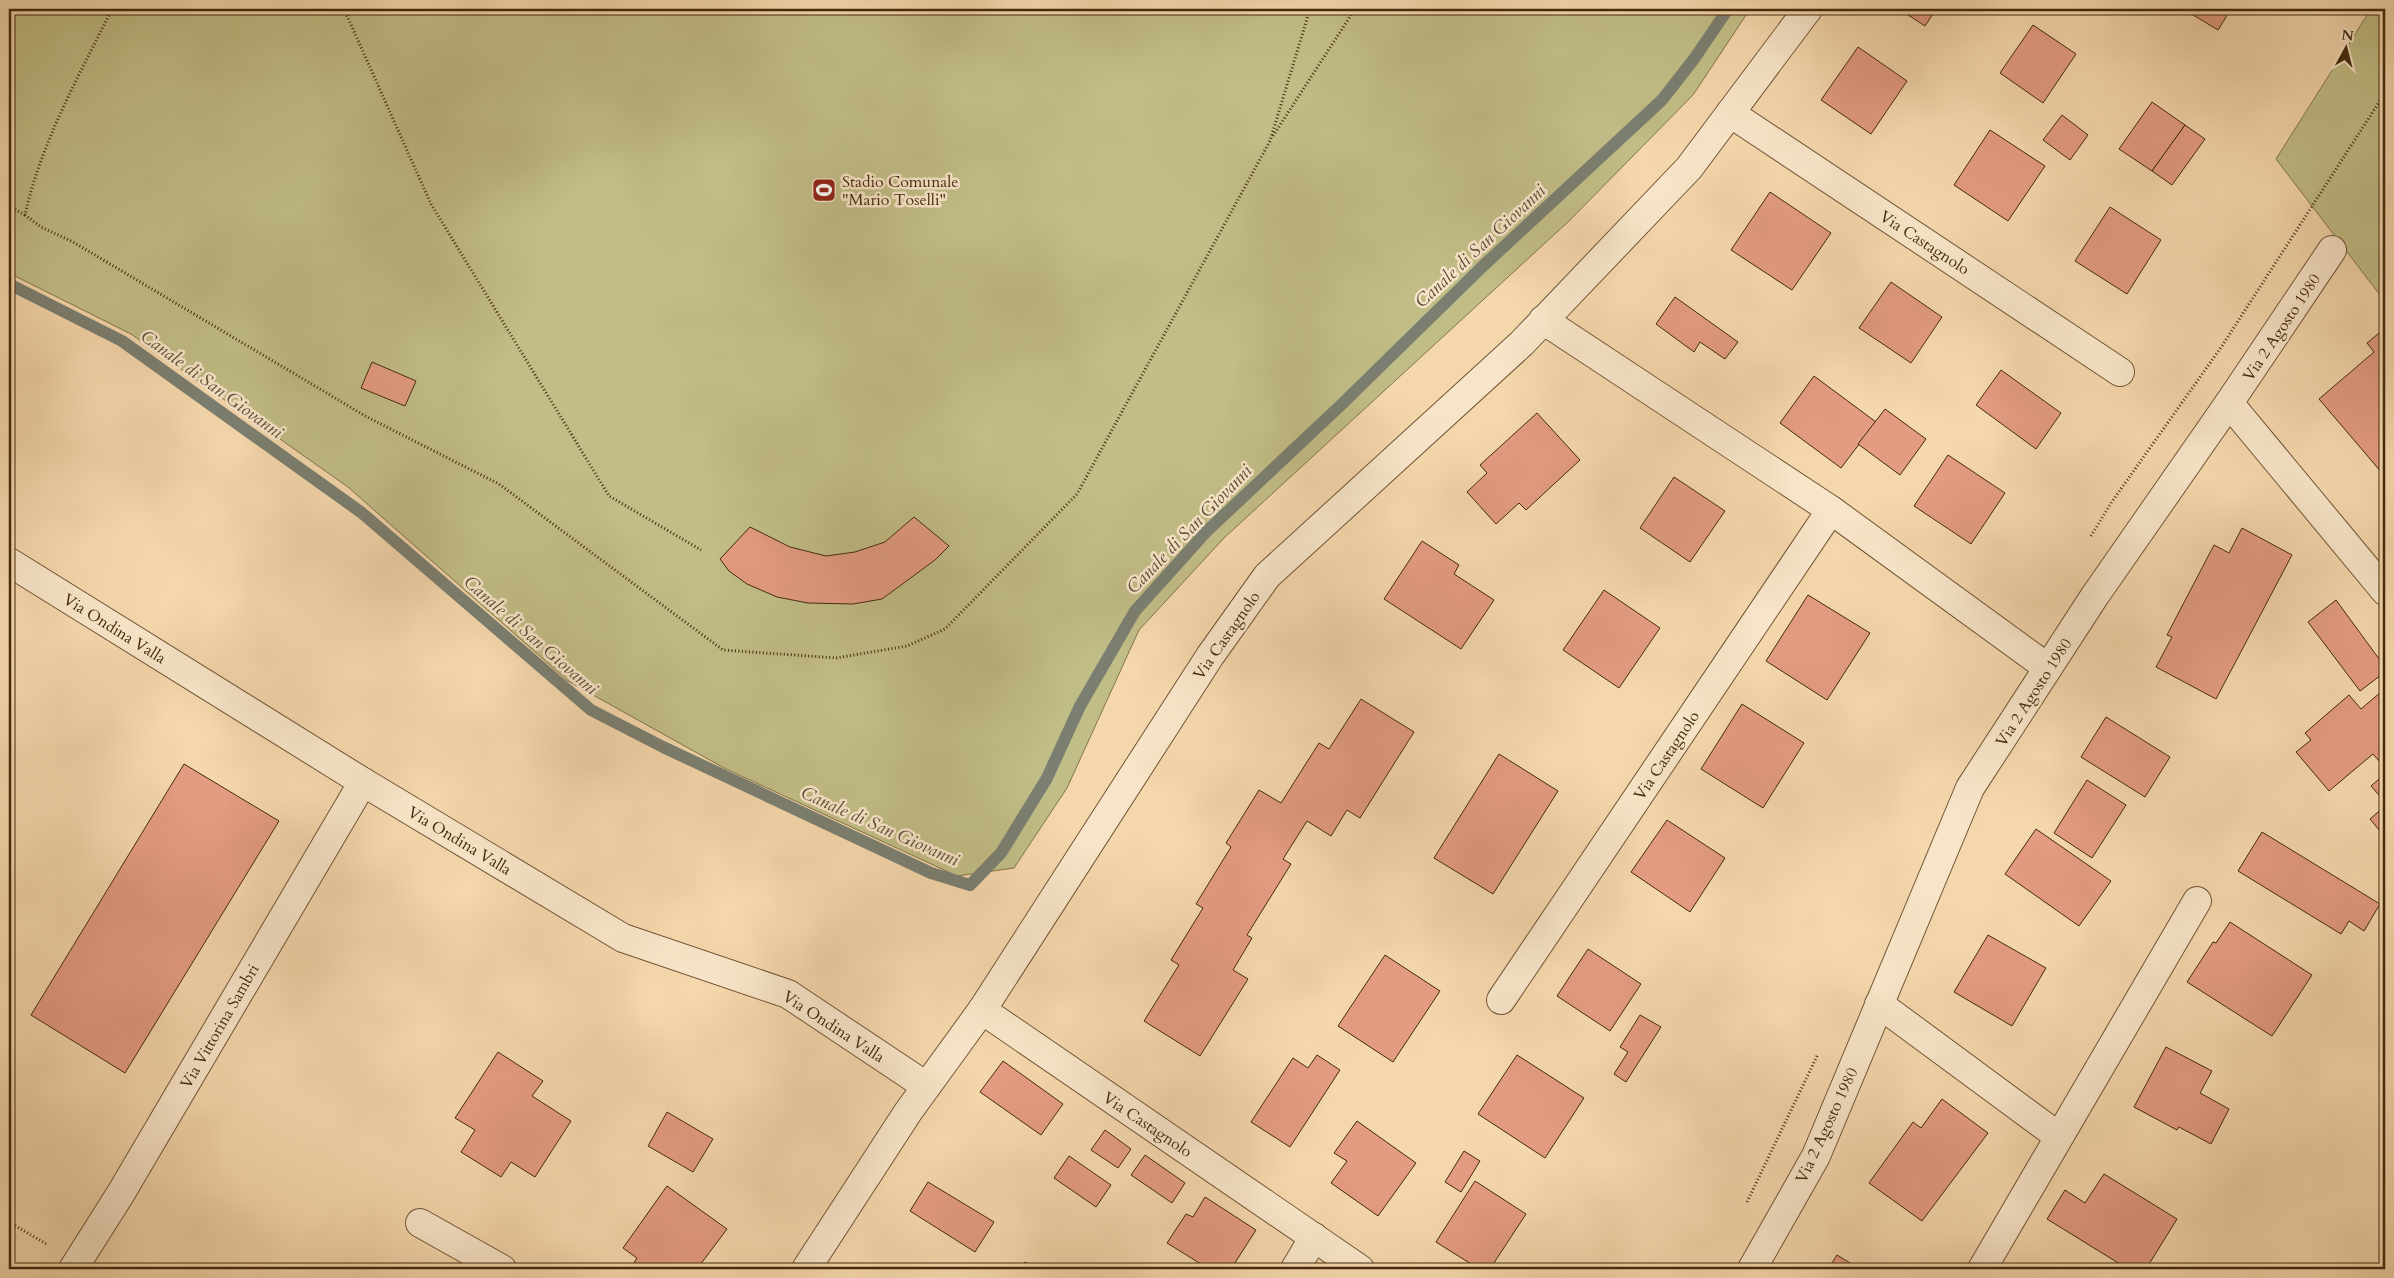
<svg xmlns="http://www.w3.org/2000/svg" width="2394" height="1278" font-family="Cardo,serif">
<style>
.green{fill:#c1bd86;stroke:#82744a}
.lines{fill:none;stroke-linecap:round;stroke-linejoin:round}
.stream{stroke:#7b7f71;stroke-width:12}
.building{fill:#e39b81;stroke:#432a0d}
.street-casing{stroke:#705535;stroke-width:30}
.path{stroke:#432a0d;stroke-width:3;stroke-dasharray:1 2.5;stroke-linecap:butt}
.street{stroke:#f8e5c9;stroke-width:28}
.labels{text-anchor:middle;stroke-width:5;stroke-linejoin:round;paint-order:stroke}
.poi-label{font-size:16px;fill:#432a0d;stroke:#f8e5c9;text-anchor:start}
.street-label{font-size:16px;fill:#432a0d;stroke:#f8e5c9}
.water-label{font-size:18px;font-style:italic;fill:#5a4d37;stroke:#f8e5c9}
</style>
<rect width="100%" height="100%" fill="#f5d7ac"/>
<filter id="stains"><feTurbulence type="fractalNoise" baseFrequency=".004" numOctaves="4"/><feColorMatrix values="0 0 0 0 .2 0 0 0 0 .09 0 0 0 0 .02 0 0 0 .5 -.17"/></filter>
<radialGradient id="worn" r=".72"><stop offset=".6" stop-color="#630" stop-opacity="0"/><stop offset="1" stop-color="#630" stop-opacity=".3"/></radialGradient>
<g class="green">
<path d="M9 9H1750L1693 95 1569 221 1224 538 1139 630 1067 788 1014 868 957 876 724 768 568 681 348 487 131 334 9 273Z"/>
<path d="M2369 12 2385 14V288L2380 295 2276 159Z"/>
</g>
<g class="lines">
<path class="stream" d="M9 284 122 341 362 513 591 710 663 747 931 873 970 885 1001 853 1047 778 1080 706 1135 611 1206 532 1342 404 1483 266 1662 100 1694 59 1728 9"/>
</g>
<g class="building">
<path d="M1899 9H1936L1925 26Z"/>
<path d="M2183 9H2231L2218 30Z"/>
<path d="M2033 25 2076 54 2043 103 2000 73Z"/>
<path d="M1858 47 1907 81 1871 134 1821 100Z"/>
<path d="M2152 102 2185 125 2152 171 2119 149Z"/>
<path d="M2062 115 2088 135 2070 160 2043 140Z"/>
<path d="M2185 125 2205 139 2172 185 2152 171Z"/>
<path d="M1990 130 2045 166 2008 221 1954 185Z"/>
<path d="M1770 192 1831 233 1792 290 1731 250Z"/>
<path d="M2110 207 2161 240 2127 294 2075 261Z"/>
<path d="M1891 282 1942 317 1911 363 1859 328Z"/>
<path d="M1675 297 1738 342 1725 359 1700 342 1694 352 1656 324Z"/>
<path d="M2385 328V470L2382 473 2319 399 2374 352 2367 343Z"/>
<path d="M372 362 416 381 405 406 361 388Z"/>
<path d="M2001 370 2061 413 2036 449 1976 405Z"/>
<path d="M1814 376 1876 422 1841 468 1780 423Z"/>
<path d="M1885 409 1926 439 1900 475 1858 444Z"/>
<path d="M1537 413 1580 460 1526 510 1519 503 1496 524 1467 492 1487 473 1480 465Z"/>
<path d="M1948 455 2005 493 1971 544 1914 506Z"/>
<path d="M1674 477 1725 511 1690 562 1640 528Z"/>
<path d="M914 517 949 546 935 560 882 599 853 604 808 603 777 597 747 584 729 571 720 559 750 527 790 547 826 556 855 552 885 542Z"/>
<path d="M2242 528 2292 555 2216 699 2156 667 2172 637 2167 635 2214 545 2229 553Z"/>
<path d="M1422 541 1459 565 1454 574 1494 600 1461 649 1384 599Z"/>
<path d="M1604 590 1660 628 1619 688 1563 650Z"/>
<path d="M1808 595 1870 633 1827 700 1766 661Z"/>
<path d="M2336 600 2385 667V672L2360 691 2308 622Z"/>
<path d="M2381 692 2385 698V768L2373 754 2329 791 2296 752 2311 740 2305 733 2349 695 2361 709Z"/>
<path d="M1361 699 1414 732 1360 818 1347 810 1331 836 1307 821 1283 859 1291 864 1247 935 1252 938 1233 970 1248 979 1200 1056 1144 1021 1179 965 1171 960 1203 908 1196 904 1231 847 1226 843 1259 790 1281 803 1319 743 1329 749Z"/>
<path d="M1742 704 1804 743 1763 808 1701 769Z"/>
<path d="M2106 717 2170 757 2145 797 2081 757Z"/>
<path d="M1499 754 1558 791 1493 894 1434 858Z"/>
<path d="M184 764 279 821 125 1073 31 1015Z"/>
<path d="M2385 774V802L2371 786Z"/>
<path d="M2087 780 2126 805 2092 858 2054 833Z"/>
<path d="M2385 806V837L2370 819Z"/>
<path d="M1667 820 1725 858 1690 912 1631 872Z"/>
<path d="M2036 829 2111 881 2079 926 2005 874Z"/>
<path d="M2262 832 2380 904 2364 931 2349 921 2341 934 2238 871Z"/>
<path d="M2230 922 2312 975 2272 1036 2187 982 2213 942 2216 943Z"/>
<path d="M1988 935 2046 968 2012 1026 1954 992Z"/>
<path d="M1588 949 1641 984 1610 1031 1557 996Z"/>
<path d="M1385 955 1440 991 1393 1062 1338 1026Z"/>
<path d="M1640 1015 1661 1027 1626 1082 1614 1074 1628 1052 1620 1047Z"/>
<path d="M2166 1047 2212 1071 2200 1093 2229 1109 2211 1144 2179 1127 2177 1130 2134 1107Z"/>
<path d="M498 1052 543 1081 532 1096 571 1121 535 1177 511 1162 501 1177 461 1152 475 1130 455 1118Z"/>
<path d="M1317 1055 1340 1070 1290 1147 1251 1122 1293 1058 1308 1068Z"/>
<path d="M1517 1055 1584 1098 1545 1158 1478 1114Z"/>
<path d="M1003 1061 1063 1104 1041 1135 980 1092Z"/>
<path d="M1942 1099 1988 1133 1922 1221 1869 1183 1913 1122 1921 1128Z"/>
<path d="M667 1112 713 1139 693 1172 648 1146Z"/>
<path d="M1357 1121 1416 1163 1378 1216 1331 1183 1347 1161 1334 1153Z"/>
<path d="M1105 1130 1131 1149 1118 1168 1091 1150Z"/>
<path d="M1464 1151 1480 1161 1461 1192 1445 1182Z"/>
<path d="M1145 1155 1185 1183 1172 1203 1131 1175Z"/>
<path d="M1069 1156 1111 1185 1096 1207 1054 1178Z"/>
<path d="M2104 1174 2177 1219 2146 1269H2128L2047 1219 2065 1190 2085 1203Z"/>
<path d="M1475 1181 1526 1214 1490 1269H1479L1436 1242Z"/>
<path d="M928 1182 994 1222 975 1252 910 1211Z"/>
<path d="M667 1186 727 1229 697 1269H630L637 1258 623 1248Z"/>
<path d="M1205 1197 1256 1230 1231 1269H1209L1167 1243 1186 1214 1193 1217Z"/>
<path d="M1837 1255 1860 1269H1828Z"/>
<path d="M1025 1262 1035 1269H1020Z"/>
</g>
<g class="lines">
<g class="street-casing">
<g id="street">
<path d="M1730 113 2120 372"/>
<path d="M1543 320 1831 510 2048 668"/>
<path d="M2229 403 2385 591"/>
<path d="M9 562 363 782 623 938 788 994 926 1086"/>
<path d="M1501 1000 1831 510"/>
<path d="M1879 1004 2058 1136"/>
<path d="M982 1010 1360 1269"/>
<path d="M420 1223 502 1269"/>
<path d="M73 1269 121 1193 363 782"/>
<path d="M806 1269 908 1112 982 1010 1210 656 1267 576 1522 343 1689 168 1808 9"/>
<path d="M1295 1269 1314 1237"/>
<path d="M1752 1269 1816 1156 1970 788 2094 597 2229 403 2332 250"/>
<path d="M1982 1269 2197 901"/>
</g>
</g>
<g class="path">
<path d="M112 9C79 76 41 142 25 215L41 227 73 242 367 417 499 484 723 650 836 658 907 646 945 629 1077 494 1270 141 1310 9"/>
<path d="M344 9 431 204 609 496 701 550"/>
<path d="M1273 136 1355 9"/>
<path d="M9 206 25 215"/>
<path d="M2091 536 2111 503 2222 346 2385 93"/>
<path d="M1747 1202 1818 1054"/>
<path d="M9 1222 48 1245"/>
</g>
<use href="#street" class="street"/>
</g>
<defs>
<g id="stadium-square" transform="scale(1.25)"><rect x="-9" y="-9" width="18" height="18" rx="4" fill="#8f2418" stroke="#f8e5c9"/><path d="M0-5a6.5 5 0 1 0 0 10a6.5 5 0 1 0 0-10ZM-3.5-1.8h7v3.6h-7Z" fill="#fff"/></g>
</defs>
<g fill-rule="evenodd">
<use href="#stadium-square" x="824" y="190"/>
</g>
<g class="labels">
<g class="poi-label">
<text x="842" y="187">Stadio Comunale<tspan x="842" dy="18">"Mario Toselli"</tspan></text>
</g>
<g class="street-label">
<text transform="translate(1925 242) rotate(33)" y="6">Via Castagnolo</text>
<text transform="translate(2281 327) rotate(-56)" y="6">Via 2 Agosto 1980</text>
<text transform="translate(115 628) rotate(32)" y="6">Via Ondina Valla</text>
<text transform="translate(1226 635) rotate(-55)" y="6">Via Castagnolo</text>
<text transform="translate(2033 692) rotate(-57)" y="6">Via 2 Agosto 1980</text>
<text transform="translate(1666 755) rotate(-56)" y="6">Via Castagnolo</text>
<text transform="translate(460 840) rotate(31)" y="6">Via Ondina Valla</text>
<text transform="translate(219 1026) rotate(-60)" y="6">Via Vittorina Sambri</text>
<text transform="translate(834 1026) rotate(33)" y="6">Via Ondina Valla</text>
<text transform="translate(1148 1124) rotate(34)" y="6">Via Castagnolo</text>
<text transform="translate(1826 1125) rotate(-65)" y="6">Via 2 Agosto 1980</text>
</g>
<g class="water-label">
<text transform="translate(1480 246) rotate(-43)" y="6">Canale di San Giovanni</text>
<text transform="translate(212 384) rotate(36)" y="6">Canale di San Giovanni</text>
<text transform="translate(1189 529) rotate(-46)" y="6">Canale di San Giovanni</text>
<text transform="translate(531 635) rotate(41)" y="6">Canale di San Giovanni</text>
<text transform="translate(880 826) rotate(24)" y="6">Canale di San Giovanni</text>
</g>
</g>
<rect width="2394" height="1278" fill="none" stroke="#f5d7ac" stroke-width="30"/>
<rect x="10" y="10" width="2374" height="1258" fill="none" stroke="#432a0d" stroke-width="2.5"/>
<rect x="15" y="15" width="2364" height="1248" fill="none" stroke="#432a0d"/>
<g transform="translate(2346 48) rotate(7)" stroke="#f8e5c9" stroke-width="4" paint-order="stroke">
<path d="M0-4L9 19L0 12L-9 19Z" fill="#432a0d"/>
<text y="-8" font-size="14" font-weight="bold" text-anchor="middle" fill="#432a0d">N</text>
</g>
<rect width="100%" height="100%" filter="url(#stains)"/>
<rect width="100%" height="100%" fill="url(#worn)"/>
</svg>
